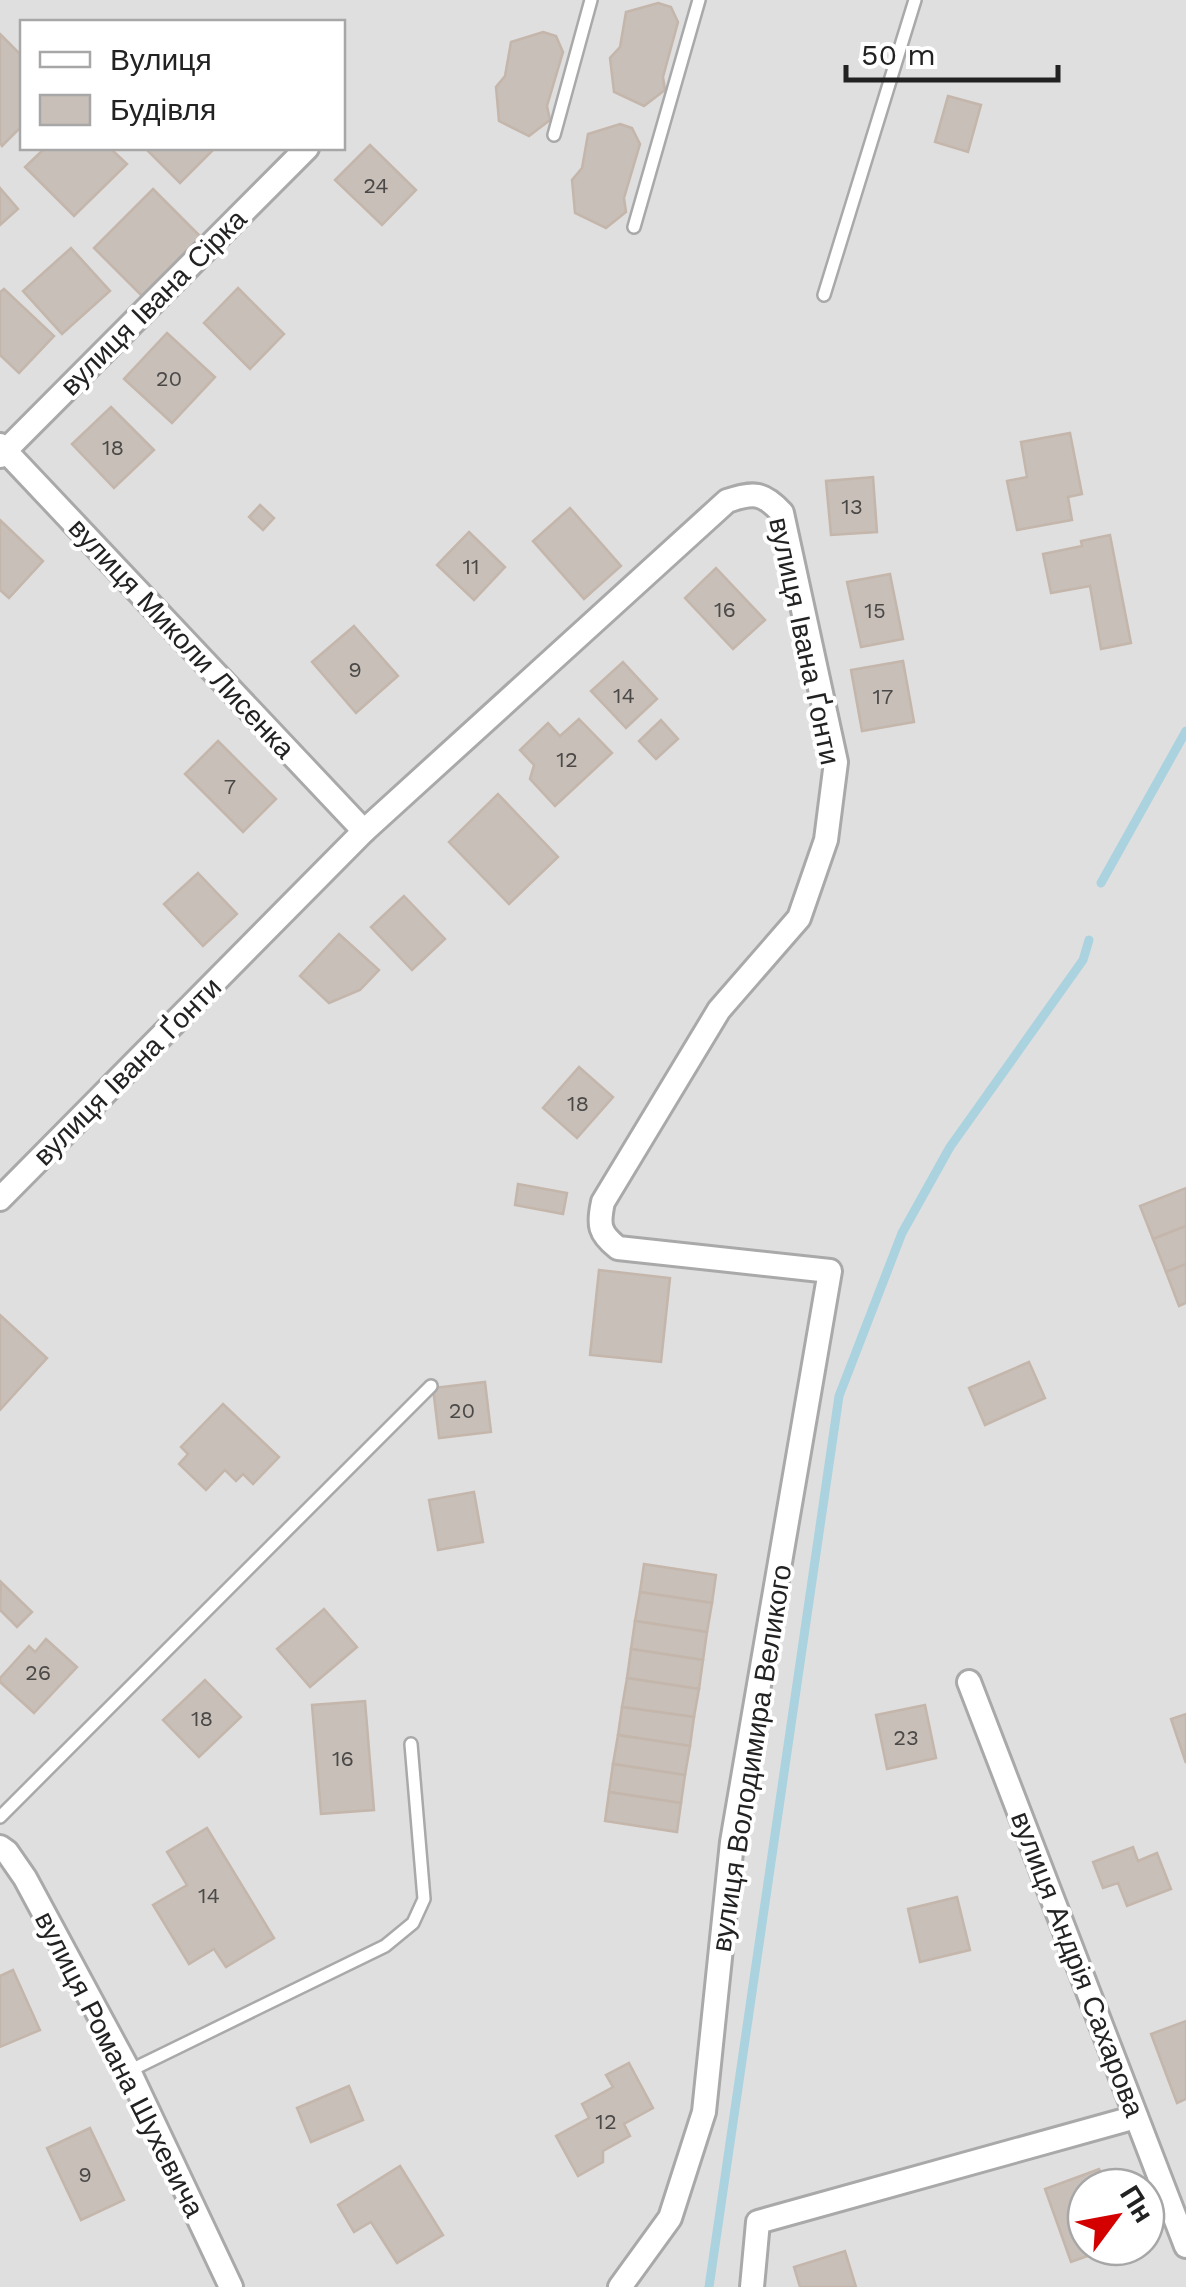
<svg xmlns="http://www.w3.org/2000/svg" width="1186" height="2287" font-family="'Work Sans',sans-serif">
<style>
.residential{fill:#e0dfdf;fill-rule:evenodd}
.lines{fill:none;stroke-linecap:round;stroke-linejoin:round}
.stream{stroke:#aad3df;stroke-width:9}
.building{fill:#c7bfb8;stroke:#c4b6ab;stroke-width:2.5}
.lane-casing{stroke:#a9a9a9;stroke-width:16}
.street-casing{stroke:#a9a9a9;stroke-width:28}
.lane{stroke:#fff;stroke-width:11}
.street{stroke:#fff;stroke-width:22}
.labels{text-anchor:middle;stroke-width:8;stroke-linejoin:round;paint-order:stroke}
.number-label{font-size:22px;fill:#4b4948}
.street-label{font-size:28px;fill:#222;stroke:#fff}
</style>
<rect width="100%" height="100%" fill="#f2efe9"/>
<path class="residential" d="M0 0H1186V2287H0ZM22 22H342V148H22ZM1086 2187H1146V2247H1086Z"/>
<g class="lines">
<g class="stream">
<path d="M1101 883 1186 731"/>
<path d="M709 2287 839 1396 902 1233 950 1147 1083 960 1089 940"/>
</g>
</g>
<g class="building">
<path d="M658 3 671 7 678 22 663 77 665 90 644 106 614 92 610 58 620 47 626 12Z"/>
<path d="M543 32 556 36 563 52 547 106 550 120 529 136 499 121 496 87 505 76 511 42Z"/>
<path d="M0 34 22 56V126L2 146 0 143Z"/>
<path d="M948 96 981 105 968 152 935 142Z"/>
<path d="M620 124 632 128 640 144 624 198 626 212 606 228 575 213 572 180 582 168 588 134Z"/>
<path d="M370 145 416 190 382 225 335 180Z"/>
<path d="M45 148H110L127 164 74 216 25 167Z"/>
<path d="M145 148H215L180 183Z"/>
<path d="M0 188 18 209 0 225Z"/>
<path d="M153 189 203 239 144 298 94 248Z"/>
<path d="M71 248 110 291 62 334 23 291Z"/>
<path d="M238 288 284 334 250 369 204 323Z"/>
<path d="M4 289 54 336 19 373 0 355V292Z"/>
<path d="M167 333 215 377 172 423 124 379Z"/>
<path d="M111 407 154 450 114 488 72 444Z"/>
<path d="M1070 433 1082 494 1068 497 1072 520 1017 530 1007 481 1027 477 1021 442Z"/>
<path d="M873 477 877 532 831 535 826 481Z"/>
<path d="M260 505 274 518 263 530 249 517Z"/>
<path d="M570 508 621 566 584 599 533 541Z"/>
<path d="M0 520 43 561 9 598 0 590Z"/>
<path d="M469 532 505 567 474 600 437 565Z"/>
<path d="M1110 535 1131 643 1101 649 1090 586 1051 593 1043 554 1082 546 1081 541Z"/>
<path d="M716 568 765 620 733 649 685 598Z"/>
<path d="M890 574 903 639 861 647 847 582Z"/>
<path d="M354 626 398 676 356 713 312 662Z"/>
<path d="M903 661 914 722 862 731 851 670Z"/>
<path d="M623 662 657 699 626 728 591 691Z"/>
<path d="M579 719 612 753 555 806 530 779 534 765 520 750 548 723 560 736Z"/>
<path d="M661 720 678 739 656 759 639 741Z"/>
<path d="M218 741 276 799 243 832 185 774Z"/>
<path d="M498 794 558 857 509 904 449 842Z"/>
<path d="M198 873 237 914 203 946 164 904Z"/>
<path d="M404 896 445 939 412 970 371 927Z"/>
<path d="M339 934 379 970 360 990 329 1003 300 976Z"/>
<path d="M579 1067 613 1097 577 1138 543 1108Z"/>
<path d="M518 1184 567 1193 563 1214 515 1205Z"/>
<path d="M1186 1188V1226L1153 1239 1140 1206Z"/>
<path d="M1186 1226V1264L1166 1272 1153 1239Z"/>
<path d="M1186 1264V1303L1179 1306 1166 1272Z"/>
<path d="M599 1270 670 1278 661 1362 590 1355Z"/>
<path d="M0 1315 47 1358 0 1410Z"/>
<path d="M1029 1362 1045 1398 985 1425 969 1388Z"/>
<path d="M485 1382 491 1432 439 1438 433 1388Z"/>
<path d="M223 1404 279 1457 253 1484 243 1474 236 1481 225 1470 206 1490 179 1464 188 1454 181 1447Z"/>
<path d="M474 1492 483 1542 438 1550 429 1500Z"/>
<path d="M644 1564 716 1575 712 1603 640 1592Z"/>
<path d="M1 1582 32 1612 17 1627 0 1610Z"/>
<path d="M640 1592 712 1603 707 1632 635 1621Z"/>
<path d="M324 1609 357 1647 310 1687 277 1649Z"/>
<path d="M635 1621 707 1632 703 1660 631 1649Z"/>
<path d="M46 1639 77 1667 34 1713 0 1682V1678L29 1646 35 1652Z"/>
<path d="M631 1649 703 1660 699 1689 627 1678Z"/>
<path d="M627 1678 699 1689 694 1717 622 1707Z"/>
<path d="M205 1680 241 1717 199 1757 163 1720Z"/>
<path d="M365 1701 374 1810 321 1814 312 1705Z"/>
<path d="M925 1705 936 1758 887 1769 876 1715Z"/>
<path d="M622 1707 694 1717 690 1746 618 1735Z"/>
<path d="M1186 1714V1763L1171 1719Z"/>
<path d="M618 1735 690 1746 685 1775 613 1764Z"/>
<path d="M613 1764 685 1775 681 1803 609 1792Z"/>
<path d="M609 1792 681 1803 677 1832 605 1821Z"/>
<path d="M207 1828 274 1938 226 1967 214 1949 189 1964 153 1905 187 1885 167 1852Z"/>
<path d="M1133 1847 1138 1861 1157 1853 1171 1889 1127 1906 1118 1883 1103 1888 1093 1862Z"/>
<path d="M957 1897 970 1950 920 1962 908 1909Z"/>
<path d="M13 1970 40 2030 0 2047V1976Z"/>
<path d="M1186 2021V2099L1177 2103 1151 2034Z"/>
<path d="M629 2063 653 2108 624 2124 630 2136 603 2151V2162L578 2176 556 2136 589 2118 582 2104 613 2087 606 2075Z"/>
<path d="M349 2086 363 2120 311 2142 297 2108Z"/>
<path d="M90 2128 124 2200 81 2220 47 2148Z"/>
<path d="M400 2166 443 2235 397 2263 371 2222 354 2232 338 2205Z"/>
<path d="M1099 2169 1106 2187H1086V2247H1113L1071 2262 1045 2189Z"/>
<path d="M845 2251 856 2287H800L794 2267Z"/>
</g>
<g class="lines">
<g class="lane-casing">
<g id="lane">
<path d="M554 135 591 0"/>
<path d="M634 227 699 0"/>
<path d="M824 295 915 0"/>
<path d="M0 1817 431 1386"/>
<path d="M129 2071 385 1946 413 1923 424 1899 411 1744"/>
</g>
</g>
<g class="street-casing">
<g id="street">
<path d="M0 445 364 831"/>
<path d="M0 456 307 148"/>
<path d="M0 1199 364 831 727 501C753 492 763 492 782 513L836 762 826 840 799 918 719 1010 603 1202C598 1225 599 1233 618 1248L830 1271 732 1842 704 2112 670 2218 620 2287"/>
<path d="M969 1682 1186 2246"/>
<path d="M0 1847 7 1852 25 1878 129 2071 231 2287"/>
<path d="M752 2287 758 2222 1136 2117"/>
</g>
</g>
<use href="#lane" class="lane"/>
<use href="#street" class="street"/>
</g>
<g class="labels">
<g class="number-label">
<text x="376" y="193">24</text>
<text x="169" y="386">20</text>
<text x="113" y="455">18</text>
<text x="852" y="514">13</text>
<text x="471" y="574">11</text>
<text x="725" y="617">16</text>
<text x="875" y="618">15</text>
<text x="355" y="677">9</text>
<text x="624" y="703">14</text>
<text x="883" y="704">17</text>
<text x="567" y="767">12</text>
<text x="230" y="794">7</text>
<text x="578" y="1111">18</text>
<text x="462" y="1418">20</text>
<text x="38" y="1680">26</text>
<text x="202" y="1726">18</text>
<text x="906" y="1745">23</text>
<text x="343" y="1766">16</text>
<text x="209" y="1903">14</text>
<text x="606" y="2129">12</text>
<text x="85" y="2182">9</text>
</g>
<g class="street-label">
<text transform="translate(153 302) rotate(-45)" y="10">вулиця Івана Сірка</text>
<text transform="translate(182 638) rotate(47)" y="10">вулиця Миколи Лисенка</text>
<text transform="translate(805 641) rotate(78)" y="10">вулиця Івана Ґонти</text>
<text transform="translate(127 1071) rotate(-45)" y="10">вулиця Івана Ґонти</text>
<text transform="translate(751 1758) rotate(-81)" y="10">вулиця Володимира Великого</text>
<text transform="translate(1078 1964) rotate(69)" y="10">вулиця Андрія Сахарова</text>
<text transform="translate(120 2064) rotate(63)" y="10">вулиця Романа Шухевича</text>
</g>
</g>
<rect x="20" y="20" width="325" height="130" fill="#ffffff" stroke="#a7a7a7" stroke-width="2.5"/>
<rect x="40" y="52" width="50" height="15" fill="#ffffff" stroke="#a7a7a7" stroke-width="2.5"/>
<text x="110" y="70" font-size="30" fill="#222222">Вулиця</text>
<rect x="40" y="95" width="50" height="30" fill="#c7bfb8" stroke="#a7a7a7" stroke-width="2.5"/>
<text x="110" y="120" font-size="30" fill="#222222">Будівля</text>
<g transform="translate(1116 2217) rotate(58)"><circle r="48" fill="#ffffff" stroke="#a7a7a7" stroke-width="2.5"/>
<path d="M0-8L18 38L0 25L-18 38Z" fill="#d40000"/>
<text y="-15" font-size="28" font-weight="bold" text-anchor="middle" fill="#222222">Пн</text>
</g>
<path d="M846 65v15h212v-15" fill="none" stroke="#222222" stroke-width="5"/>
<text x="861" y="65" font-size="30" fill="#222222" stroke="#ffffff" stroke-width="8" paint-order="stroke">50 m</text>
</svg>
